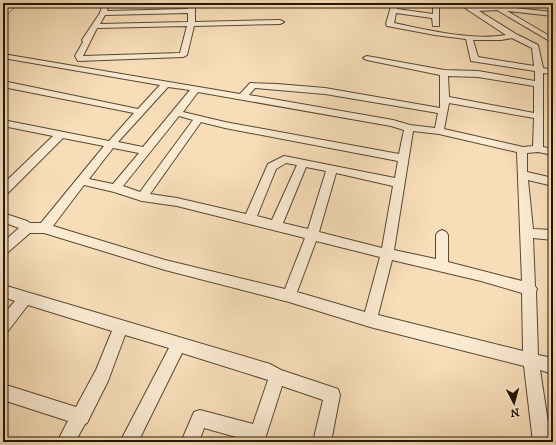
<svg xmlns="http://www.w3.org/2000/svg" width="556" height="445" font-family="'IM FELL DW Pica',serif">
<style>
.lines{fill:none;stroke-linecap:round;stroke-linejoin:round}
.street-casing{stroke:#584833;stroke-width:2}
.secondary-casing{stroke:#231606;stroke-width:1}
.street{fill:#faead2;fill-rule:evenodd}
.secondary{fill:#faead2;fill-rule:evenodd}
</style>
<rect width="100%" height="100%" fill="#f7deb9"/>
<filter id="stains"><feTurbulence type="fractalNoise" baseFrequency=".005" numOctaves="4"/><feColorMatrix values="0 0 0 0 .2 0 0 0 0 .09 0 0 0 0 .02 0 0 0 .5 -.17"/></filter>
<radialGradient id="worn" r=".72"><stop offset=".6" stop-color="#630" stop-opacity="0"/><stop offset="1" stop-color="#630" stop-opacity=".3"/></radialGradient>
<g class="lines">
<g class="street-casing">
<g id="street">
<path d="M103 3H109L107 11 188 9 189 3H216L213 5 195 6V22L280 20 284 22 280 24 194 26 187 55 183 57 78 61 75 56 83 42 82 40 100 13ZM188 13V22L100 24 105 15ZM187 26 180 53 83 56 97 28Z"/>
<path d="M392 3H398L397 9 433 14V3H439V26H433L432 18 396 13 394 23C428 30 471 41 506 35L468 10 459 3H467L473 7 497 6 553 12V16L507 11 553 38V43L497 10 479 11 516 34 538 45 543 68 553 70V74L543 73V147L553 149V155L538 152 527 153V172L553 178V186L528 180 533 229 553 230V240L533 238 535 286 537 289 536 292 538 355 553 358V374L540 370 551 442H533L524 366 370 327 289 302 165 270 44 233H30L7 253 3 254V242L19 228 3 222V213L27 221 30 223H41L104 146 63 138 7 194 3 195V184L53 136 3 126V120L109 141 134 113 3 87V81L138 109 160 85 3 58V54L240 94 250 83 277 84 325 88 440 108V75L367 60 363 58 367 56 444 70 478 71 535 81V71L471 61 466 39 435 35 387 26 386 24ZM512 38 532 48 534 66 478 57 473 40H501ZM448 76 478 77 534 86V113L449 97ZM168 87 190 90 143 147 118 142ZM255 88 325 94 438 113 435 128 410 125 393 120 249 95ZM198 92 391 126 404 130 399 154 225 122 183 112ZM449 103 534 118 533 146 523 147 444 129ZM179 116 193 120 140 192 123 186ZM201 122 225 128 398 161 395 178 284 156 268 164 246 214 177 198 150 194ZM413 131 439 134 517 152 522 281 448 262V235L446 232 442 230 438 232 436 235V259L394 250ZM113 148 139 153 113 184 89 179ZM286 163 297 165 272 220 257 216 276 169ZM306 167 326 171 308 229 283 223ZM336 173 393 186 382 248 319 232ZM84 185 114 192 142 201 177 206 305 238 285 289 165 260 53 226ZM316 241 380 257 365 312 297 292ZM392 260 481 281 522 293 523 351 378 315Z"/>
<path d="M3 285 270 364 281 370 338 389 340 395 331 442H313L323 400 282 386 264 442H246L247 440 204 428 199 442H181L194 412 200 410 253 424 268 380 182 353 138 442H120L169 348 125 335 108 381 87 423 85 424 75 442H57L68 421 3 400V384L76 407 96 370 112 331 28 305 8 331 3 333V315L15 301 3 297Z"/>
</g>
</g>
<g class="secondary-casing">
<path id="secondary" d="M8 3H18L6 16 3 17V8Z"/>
</g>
<use href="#street" class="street"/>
<use href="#secondary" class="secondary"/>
</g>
<rect width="556" height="445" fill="none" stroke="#f7deb9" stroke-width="16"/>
<rect x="4" y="4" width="548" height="437" fill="none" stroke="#231606" stroke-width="2"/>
<rect x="8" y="8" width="540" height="429" fill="none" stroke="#231606"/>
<g transform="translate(514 403) rotate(174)" stroke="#faead2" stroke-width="3" paint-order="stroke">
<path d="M0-3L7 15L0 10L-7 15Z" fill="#231606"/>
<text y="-6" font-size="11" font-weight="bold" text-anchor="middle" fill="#231606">N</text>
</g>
<rect width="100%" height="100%" filter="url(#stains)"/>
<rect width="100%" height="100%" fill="url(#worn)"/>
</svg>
